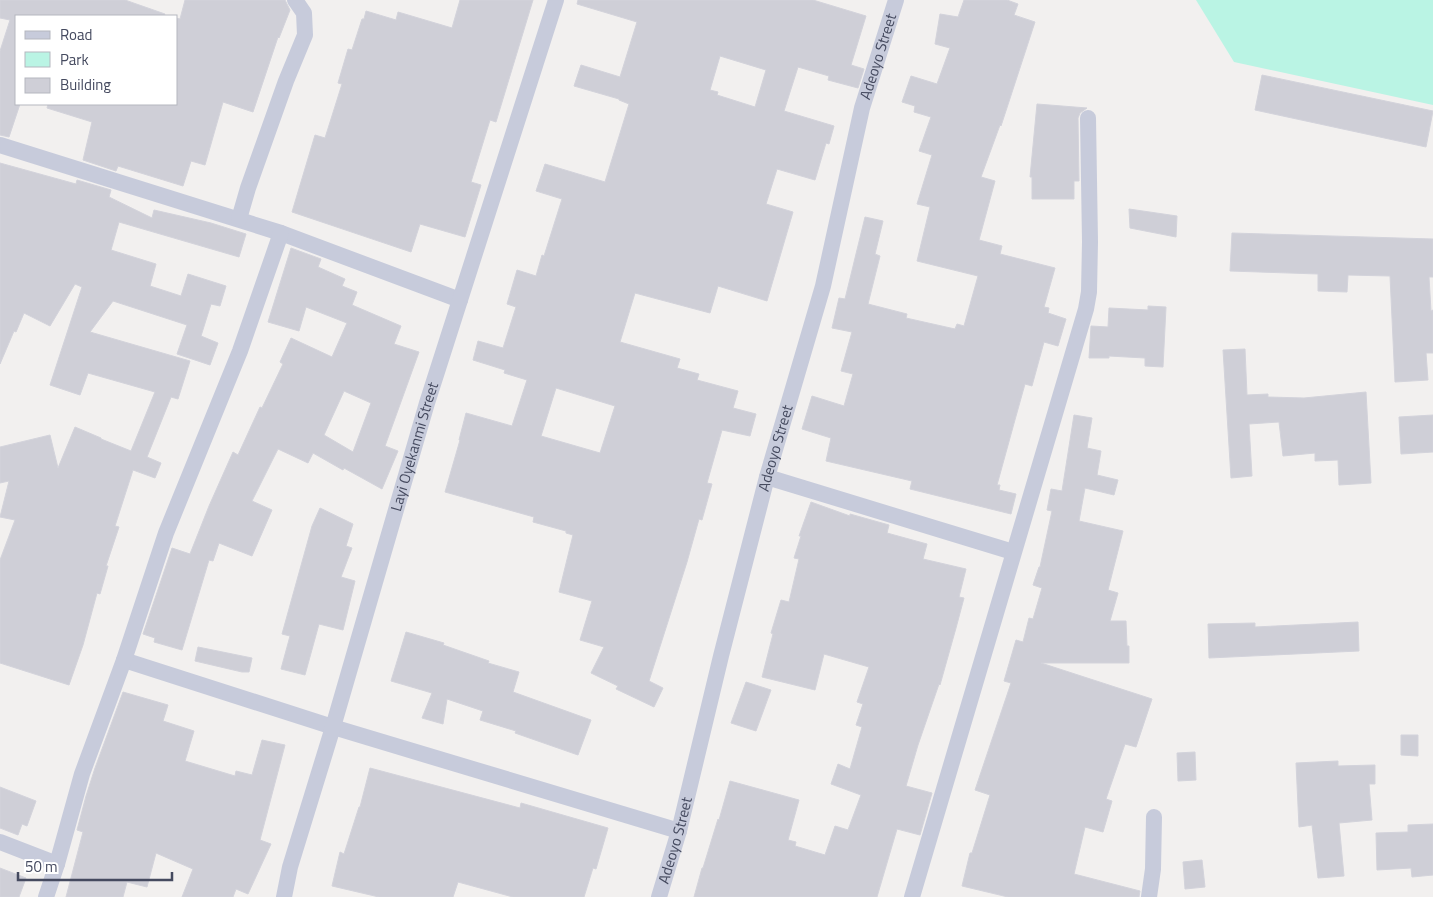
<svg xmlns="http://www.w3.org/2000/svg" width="1433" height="897" font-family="'Titillium Web',sans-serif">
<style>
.green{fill:#baf4e4}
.building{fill:#cfcfd7;stroke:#d3d3db;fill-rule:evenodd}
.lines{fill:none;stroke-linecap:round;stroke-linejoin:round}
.minor{stroke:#c7cbdb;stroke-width:16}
.labels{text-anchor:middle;stroke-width:4;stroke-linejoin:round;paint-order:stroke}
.street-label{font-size:15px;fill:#454a5f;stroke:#fff}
</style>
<rect width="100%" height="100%" fill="#f2f0ef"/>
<path class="green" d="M1196 0H1433V105L1234 62Z"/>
<g class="building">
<path d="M0 0H125L165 14 164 16H16V104H20L9 137 0 135V51L10 20 0 18Z"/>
<path d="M185 0H285L290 10 279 38 278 37 253 112 223 102 205 165 191 161 183 186 118 166 116 171 83 160 92 122 47 108 48 104H176V18L180 19Z"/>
<path d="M460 0H533L496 122 490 120 471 182 481 185 465 237 420 224 411 252 292 212 315 135 325 138 342 84 338 83 348 49 352 50 362 19H364L366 11 396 20 398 12 452 28Z"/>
<path d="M578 0H813L866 16 851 65 864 69 858 88 828 80 829 76 798 67 784 111 834 126 829 144 826 143 815 180 777 169 766 204 793 212 767 301 718 286 710 313 635 293 620 342 680 359 677 368 699 374 697 380 738 391 733 408 756 414 750 436 722 430 707 483 712 484 702 520 699 519 687 562 649 681 663 688 654 707 616 689 618 686 591 673 604 647 580 640 592 601 559 592 573 535 566 533V531L533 522 534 517 445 492 460 440H459L466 413 512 426 527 380 504 373 505 370 473 360 478 341 503 348 516 307 507 304 517 270 536 276 542 255 544 256 562 199 536 191 545 164 605 182 629 104 619 100V99L574 86 581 65 620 77 637 22 577 4ZM720 56 766 70 755 107 717 95 718 92 710 90ZM556 388 615 406 600 453 541 436Z"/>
<path d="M964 0H1007L1018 4 1014 15 1035 22 1001 126 1000 125 981 177 995 181 979 240 1002 246 1000 254 1055 268 1044 307 1049 308 1048 313 1066 319 1058 346 1044 342 1032 386 1025 384 1013 427 997 485H1000L999 490 1016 494 1011 514 910 489 912 481 826 461 831 438 802 429 812 396 844 406 853 374 841 371 852 332 832 328 839 298 845 299 865 217 883 221 875 254 880 256 868 304 907 314 906 318 955 329 957 324 964 326 978 276 917 261 930 207 917 204 932 155 919 151 931 117 914 112 915 106 902 102 911 76 937 84 950 48 935 44 940 14 958 17Z"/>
<path d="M1262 75 1433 111 1426 147 1255 110Z"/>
<path d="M1037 104 1087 108 1080 113 1078 118 1079 181H1074V199H1032V177H1030Z"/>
<path d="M0 163 76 184 77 180 111 190 109 197 152 218 154 210 211 223 246 234 239 257 119 222 111 250 156 264 150 286 181 296 188 274 226 286 220 306 211 304 201 336 218 343 210 365 177 354 187 325 113 301 90 332 190 361 178 399 171 397 147 457 161 463 155 478 133 470 115 526 119 527 106 566H108L100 594 97 593 83 645 69 685 0 663V560L15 520 0 517 9 481 0 483V447L50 435 58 468 75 427 101 438V439L131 451 155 392 88 373 80 395 50 385 82 287 75 284 50 326 24 313 16 332 14 331 0 364Z"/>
<path d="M1129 209 1177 216 1176 237 1130 228Z"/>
<path d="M1232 233 1433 239V277H1429L1431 311 1433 310V353H1426L1428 380 1395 382 1390 276 1348 275 1347 292 1318 291V274L1230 271Z"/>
<path d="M291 248 321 259 318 267 345 279 342 286 357 292 352 305 401 326 394 344 419 352 385 446 398 451 382 489 344 468 343 470 313 453 308 463 278 449 252 501 272 510 252 556 219 543 213 561 209 560 182 650 154 642 155 638 143 634 172 548 190 554 209 506 233 452 238 455 260 407 262 408 283 364 280 362 291 338 332 357 347 323 306 307 299 331 268 322ZM344 391 371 403 353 452 324 435Z"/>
<path d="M1148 306 1166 307 1163 367 1145 366V358L1109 356V358H1089L1091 326 1108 327 1109 308 1148 310Z"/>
<path d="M1245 349 1247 395 1268 394V397L1304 398 1366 392 1371 483 1339 485 1338 460 1315 461V453L1283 456 1279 422 1249 424 1252 476 1231 478 1223 350Z"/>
<path d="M1074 415 1092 418 1087 448 1101 451 1097 475 1118 480 1114 495 1085 488 1079 521 1123 531 1108 590 1118 593 1110 621H1126L1127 646H1129V663H1041L1152 699 1136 747 1125 744 1106 799 1112 801 1103 832 1085 827 1074 874 1140 891 1139 897H1008L962 886 970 853H972L990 795 975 790 1011 683 1004 681 1016 640 1023 642 1029 618 1033 619 1042 588 1033 585 1039 567H1040L1052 511 1047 510 1051 489 1062 491Z"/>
<path d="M1433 415V452L1401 454 1399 417Z"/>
<path d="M811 502 850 516V514L889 525 887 533 927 544 923 559 966 569 959 597 964 598 956 628 940 685 939 684 918 745 906 786 932 793 920 835 897 829 877 897H694L702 868H703L718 819 719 820 730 781 799 800 788 840 796 842 795 846 825 855 835 826 848 830 861 795 831 784 838 764 850 769 862 727 856 725 863 704 857 702 869 667 824 654 815 690 762 677 773 634 771 633 781 600 789 602 799 559 794 558 801 536H799Z"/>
<path d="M320 508 353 524 346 546 352 548 341 577 355 581 343 630 319 624 305 675 281 669 290 636 282 634 312 526Z"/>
<path d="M1358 622 1359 651 1209 658 1208 624 1255 623V627Z"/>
<path d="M406 632 444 643 443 645 489 661 488 663 519 672 513 692 591 720 578 755 515 733 516 731 480 720 483 711 447 699 443 724 422 718 432 693 391 681Z"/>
<path d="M198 647 252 658 249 672H242L195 661Z"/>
<path d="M746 682 771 690 756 731 731 723Z"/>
<path d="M123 692 168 705 163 721 194 731 185 761 235 776 236 771 252 775 262 740 285 745 260 840 271 844 248 894 236 889 233 897H182L193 869 156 853 147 887 127 882 123 897H66L83 832 77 830 86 796 95 768Z"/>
<path d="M1401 735H1418V756L1401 755Z"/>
<path d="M1195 752 1196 780 1178 781 1177 753Z"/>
<path d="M1338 761V766L1375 765V784H1369L1372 820 1339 823 1344 876 1318 878 1312 825 1299 827 1296 763Z"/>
<path d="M370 768 520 808 521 803 608 828 596 869 593 868 584 897H513L458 882 453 897H379L332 886 340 852 344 854 359 807H360Z"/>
<path d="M0 787 36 801 27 826 22 824 18 835 0 828Z"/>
<path d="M1433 824V875L1412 877 1411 868 1377 870 1376 833 1408 832V825Z"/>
<path d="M1202 860 1205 887 1185 889 1183 862Z"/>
<path d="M0 868 26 878 19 897H0Z"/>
</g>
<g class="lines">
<g class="minor">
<path d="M0 145 281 233 460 300"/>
<path d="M239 219 248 188 286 81 305 35 304 13 295 0"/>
<path d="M767 477 1013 552"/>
<path d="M124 660 333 727 679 831"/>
<path d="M0 842 57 864"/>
<path d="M46 897 57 864 82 774 124 660 166 533 240 351 281 233"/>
<path id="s1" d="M284 897 290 867 333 727 427 403 556 0"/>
<path id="s2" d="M659 897 679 831 721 656 767 477 823 286 862 108 896 0"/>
<path d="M912 897 1086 309 1089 292 1090 242 1088 118"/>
<path d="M1149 897 1153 869 1154 817"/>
</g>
</g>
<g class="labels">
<g class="street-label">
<text dy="5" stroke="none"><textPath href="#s2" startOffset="869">Adeoyo Street</textPath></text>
<text dy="5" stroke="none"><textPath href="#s1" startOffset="469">Layi Oyekanmi Street</textPath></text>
<text dy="5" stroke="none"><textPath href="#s2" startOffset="464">Adeoyo Street</textPath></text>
<text dy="5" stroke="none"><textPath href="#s2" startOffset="59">Adeoyo Street</textPath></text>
</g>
</g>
<rect x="15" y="15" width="162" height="90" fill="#ffffff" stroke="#b5b7bf"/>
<rect x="25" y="31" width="25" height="8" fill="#c7cbdb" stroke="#b5b7bf"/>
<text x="60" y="40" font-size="15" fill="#454a5f">Road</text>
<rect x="25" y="52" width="25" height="15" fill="#baf4e4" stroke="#b5b7bf"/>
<text x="60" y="65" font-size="15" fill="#454a5f">Park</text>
<rect x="25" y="78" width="25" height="15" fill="#cfcfd7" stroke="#b5b7bf"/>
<text x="60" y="90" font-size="15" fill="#454a5f">Building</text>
<path d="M18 872v8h154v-8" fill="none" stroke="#454a5f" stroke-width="2.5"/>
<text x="25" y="872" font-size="15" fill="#454a5f" stroke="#ffffff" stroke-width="4" paint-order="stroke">50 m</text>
</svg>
